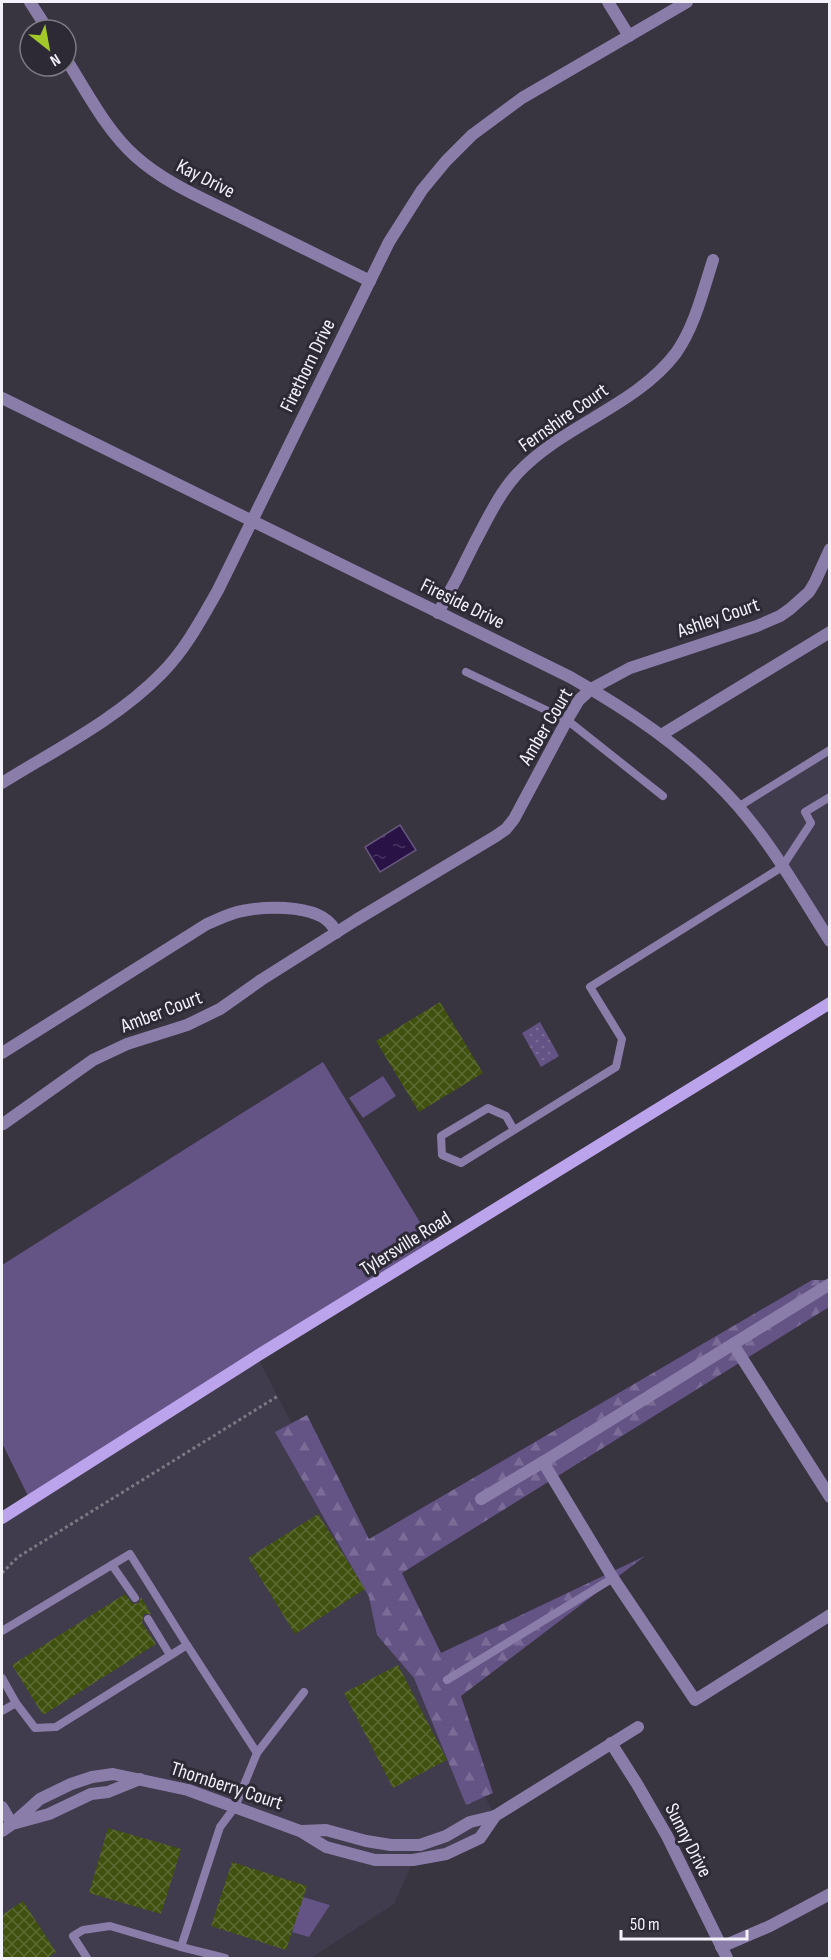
<svg xmlns="http://www.w3.org/2000/svg" width="831" height="1960" font-family="'Sofia Sans Condensed',sans-serif">
<style>
.built{fill:#403b4d}
.green{fill:#645385}
.forest{fill:url(#forest-firs)}
.garden{fill:url(#garden-dots)}
.water{fill:url(#water-ripples);stroke:#66567c;stroke-width:1.5}
.building{fill:url(#building-cross-hatch)}
.lines{fill:none;stroke-linecap:round;stroke-linejoin:round}
.path{stroke:#7c7983;stroke-width:3;stroke-dasharray:3 3;stroke-linecap:butt}
.service{stroke:#8b7daa;stroke-width:8}
.minor{stroke:#8b7daa;stroke-width:12}
.secondary{stroke:#bba4eb;stroke-width:12}
.labels{text-anchor:middle;stroke-width:6;stroke-linejoin:round;paint-order:stroke}
.street-label{font-size:20px;fill:#f3f1f9;stroke:#2d2a36}
</style>
<defs>
<pattern id="forest-firs" width="22" height="20" patternUnits="userSpaceOnUse" patternTransform="scale(1.5)"><rect width="22" height="20" fill="#645385"/><path d="M5 1l3.5 6h-7zM16 11l3.5 6h-7z" fill="#7b6c97"/></pattern>
<pattern id="garden-dots" width="8" height="8" patternUnits="userSpaceOnUse" patternTransform="scale(1.5)"><rect width="8" height="8" fill="#645385"/><path d="M2 2h.1M6 6h.1" fill="none" stroke="#7b6c97" stroke-width="1.8" stroke-linecap="round"/></pattern>
<pattern id="water-ripples" width="26" height="14" patternUnits="userSpaceOnUse" patternTransform="scale(1.5)"><rect width="26" height="14" fill="#291346"/><path d="M2 4q2-2 4 0t4 0M15 11q2-2 4 0t4 0" fill="none" stroke="#483661"/></pattern>
<pattern id="building-cross-hatch" width="8" height="8" patternUnits="userSpaceOnUse" patternTransform="scale(1.5)"><rect width="8" height="8" fill="#40510f"/><path d="M0 0l8 8M0 8l8-8" fill="none" stroke="#5c6a33"/></pattern>
</defs>
<rect width="100%" height="100%" fill="#383440"/>
<g class="built">
<path d="M829 750V941L738 807Z"/>
<path d="M257 1356 495 1816 480 1838 413 1861 394 1904 311 1958H2V1518Z"/>
</g>
<g class="green">
<path d="M323 1062 435 1247 30 1500 2 1443V1265Z"/>
<path d="M383 1076 396 1096 363 1118 349 1098Z"/>
<path d="M303 1897 330 1905 309 1937 292 1932Z"/>
</g>
<path class="forest" d="M812 1280H829V1307L402 1573 441 1653 645 1556 461 1696 493 1793 466 1805 414 1678 377 1635 369 1597 275 1432 307 1415 369 1539Z"/>
<path class="garden" d="M540 1022 559 1056 541 1067 522 1033Z"/>
<path class="water" d="M400 825 416 850 380 872 365 847Z"/>
<g class="building">
<path d="M440 1002 483 1073 419 1112 376 1041Z"/>
<path d="M318 1514 365 1589 295 1634 248 1558Z"/>
<path d="M125 1594 133 1604 139 1603 141 1597 151 1614H144L142 1623 156 1644 43 1715 12 1665Z"/>
<path d="M398 1665 447 1760 393 1788 344 1693Z"/>
<path d="M108 1828 181 1849 161 1914 89 1893Z"/>
<path d="M232 1862 307 1886 286 1950 211 1926Z"/>
<path d="M23 1901 56 1952 46 1959H2V1915Z"/>
</g>
<g class="lines">
<path class="path" d="M2 1573 18 1557 278 1396"/>
<g class="service">
<path d="M466 672 567 720 663 796"/>
<path d="M738 807 830 750"/>
<path d="M514 1130 506 1116 488 1108 441 1136 442 1155 461 1163 616 1067 622 1039 590 987 782 867 811 823 805 812 830 797"/>
<path d="M112 1565 135 1598"/>
<path d="M148 1619 170 1655"/>
<path d="M2 1631 130 1554 187 1645"/>
<path d="M2 1678 16 1703"/>
<path d="M447 1680 613 1578"/>
<path d="M2 1711 16 1703 35 1728 56 1727 187 1645 257 1753 235 1807 220 1827 181 1947 110 1926 83 1930 73 1936 87 1958"/>
<path d="M257 1753 304 1692"/>
<path d="M181 1947 225 1958"/>
</g>
<g class="minor">
<path d="M30 2 48 30"/>
<path d="M608 2 629 36"/>
<path d="M66 59C87 92 106 130 135 156 165 183 202 198 238 216 282 238 326 259 370 281"/>
<path d="M2 398 570 677C628 710 682 746 727 794 768 837 798 891 830 941"/>
<path d="M438 613C451 590 463 567 474 544 487 520 498 495 517 474 562 425 635 407 676 353 695 326 703 291 713 260"/>
<path d="M661 735 830 632"/>
<path d="M2 783C55 750 117 719 161 674 185 650 201 620 218 590L389 242 422 190 446 161 472 135 522 98 687 2"/>
<path d="M2 1053 207 924C219 919 230 913 242 911 267 906 326 903 336 933"/>
<path d="M2 1123 3 1124 93 1060 127 1044 187 1025 220 1009 261 980 356 920 496 836 506 829 514 819 567 720 579 700 591 689 630 668 757 626 780 616 790 609 809 592 815 582 830 549"/>
<path d="M830 1284 543 1462 613 1578 695 1700 830 1615"/>
<path d="M733 1344 830 1497"/>
<path d="M481 1499 543 1462"/>
<path d="M611 1743 637 1784 667 1836 727 1958"/>
<path d="M2 1807 12 1824"/>
<path d="M16 1823 49 1814 91 1794 108 1792 140 1779"/>
<path d="M2 1831 12 1824 40 1799 71 1784 92 1777 113 1774 188 1790 300 1831 326 1847 375 1860H413L446 1854 480 1838 495 1816"/>
<path d="M302 1831 326 1830 366 1841 391 1845H420L446 1836 470 1822 495 1816 638 1727"/>
<path d="M721 1947 770 1926 830 1894"/>
</g>
<path class="secondary" d="M2 1518 257 1356 830 1003"/>
</g>
<g class="labels">
<g class="street-label">
<text transform="translate(206 178) rotate(27)" y="7">Kay Drive</text>
<text transform="translate(307 365) rotate(-64)" y="7">Firethorn Drive</text>
<text transform="translate(563 417) rotate(-35)" y="7">Fernshire Court</text>
<text transform="translate(463 603) rotate(26)" y="7">Fireside Drive</text>
<text transform="translate(718 617) rotate(-19)" y="7">Ashley Court</text>
<text transform="translate(545 726) rotate(-59)" y="7">Amber Court</text>
<text transform="translate(161 1011) rotate(-21)" y="7">Amber Court</text>
<text transform="translate(405 1243) rotate(-32)" y="7">Tylersville Road</text>
<text transform="translate(227 1785) rotate(18)" y="7">Thornberry Court</text>
<text transform="translate(689 1840) rotate(63)" y="7">Sunny Drive</text>
</g>
</g>
<rect width="831" height="1960" fill="none" stroke="#f3f1f9" stroke-width="6"/>
<g transform="translate(48 48) rotate(149)"><circle r="28" fill="#2d2a36" stroke="#7c7a84" stroke-width="1.5"/>
<path d="M0-4.5L10 22L0 15L-10 22Z" fill="#a2c929"/>
<text y="-9" font-size="16" font-weight="bold" text-anchor="middle" fill="#f3f1f9">N</text>
</g>
<path d="M621 1930v9h126v-9" fill="none" stroke="#f3f1f9" stroke-width="3"/>
<text x="630" y="1930" font-size="18" fill="#f3f1f9" stroke="#2d2a36" stroke-width="4.5" paint-order="stroke">50 m</text>
</svg>
